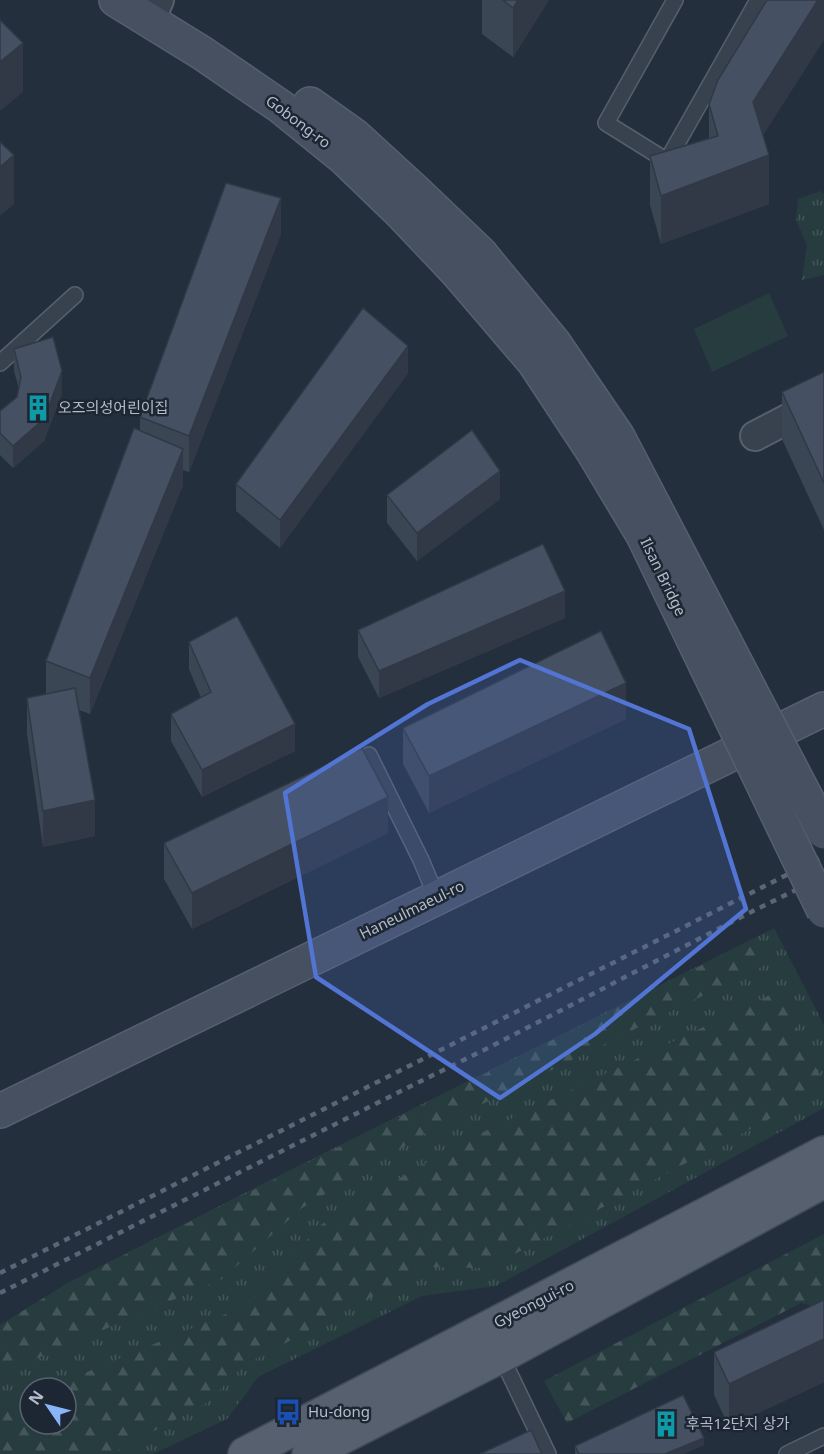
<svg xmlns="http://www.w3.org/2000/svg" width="824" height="1454" font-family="'Noto Sans','Noto Sans KR',sans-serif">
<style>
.grass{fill:url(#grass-tufts);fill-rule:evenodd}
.forest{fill:url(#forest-firs)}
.pitch{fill:#263c3f}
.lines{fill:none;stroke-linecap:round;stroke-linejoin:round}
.service-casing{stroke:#565f6c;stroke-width:18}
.minor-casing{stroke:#565f6c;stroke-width:32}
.secondary-casing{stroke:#565f6c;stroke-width:36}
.primary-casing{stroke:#414a57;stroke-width:36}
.service{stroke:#38414e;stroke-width:15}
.minor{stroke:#38414e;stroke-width:28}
.secondary{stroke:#465061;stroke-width:33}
.primary{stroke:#56606e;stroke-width:33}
.rail{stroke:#5a6575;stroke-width:4.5;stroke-dasharray:6 6;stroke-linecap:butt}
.secondary-bridge-casing{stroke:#565f6c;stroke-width:36;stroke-linecap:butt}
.secondary-bridge{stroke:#465061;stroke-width:33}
.wall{fill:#3b4654}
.shaded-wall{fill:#303945}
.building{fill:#455162;stroke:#303945;stroke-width:1.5}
.marked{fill:#5274d3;fill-opacity:0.2;stroke:#5274d3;stroke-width:4.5;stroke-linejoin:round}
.labels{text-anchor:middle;stroke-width:5;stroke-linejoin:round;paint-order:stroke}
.street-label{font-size:15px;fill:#b4bcc9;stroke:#1d2633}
.poi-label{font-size:15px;fill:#b4bcc9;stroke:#1d2633;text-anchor:start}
</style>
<defs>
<pattern id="grass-tufts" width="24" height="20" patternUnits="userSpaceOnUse" patternTransform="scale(1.5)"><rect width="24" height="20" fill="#263c3f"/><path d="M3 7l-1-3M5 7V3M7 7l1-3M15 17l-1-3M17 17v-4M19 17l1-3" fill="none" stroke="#435659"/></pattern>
<pattern id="forest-firs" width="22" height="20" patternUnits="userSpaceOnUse" patternTransform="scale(1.5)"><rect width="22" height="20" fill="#263c3f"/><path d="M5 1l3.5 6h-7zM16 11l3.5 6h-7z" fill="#435659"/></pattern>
</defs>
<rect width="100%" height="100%" fill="#242f3e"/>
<g class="grass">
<path d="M821 191 824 194V275L802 280 807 245 796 220 798 199Z"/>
<path d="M774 928 824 1025V1108L496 1286 422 1296 258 1377 227 1419 153 1454H0V1325L68 1283 282 1174ZM30 1388H66V1424H30Z"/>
</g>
<g class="forest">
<path d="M752 940 765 965 436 1127 302 1208 222 1279 0 1374V1325L68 1283Z"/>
<path d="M779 991 824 1084V1090L488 1268 427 1267 243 1366 208 1402 111 1454H0V1409L30 1396V1424H66V1388H49L247 1305 322 1224 456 1145Z"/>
<path d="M824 1234V1309L801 1303 567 1423 544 1381Z"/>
</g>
<path class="pitch" d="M769 293 788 336 712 372 694 329Z"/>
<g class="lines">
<g class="service-casing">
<g id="service">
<path d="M675 0 606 123 667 161 758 0"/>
<path d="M0 363 75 295"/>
<path d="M369 755 421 860 437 898"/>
<path d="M501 1356 548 1454"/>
<path d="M787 1454 824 1436"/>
</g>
</g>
<g class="minor-casing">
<g id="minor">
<path d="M150 21 159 0"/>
<path d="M755 436 824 400"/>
</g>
</g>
<g class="secondary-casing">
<g id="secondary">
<path d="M116 0 202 53 281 107 344 158 401 213 457 272"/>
<path d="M310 104 355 136 415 191 480 253"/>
<path d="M0 1111 824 709"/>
</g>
</g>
<g class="primary-casing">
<g id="primary">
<path d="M245 1454 824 1153"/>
<path d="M309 1454 501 1356 824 1181"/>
</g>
</g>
<use href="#service" class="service"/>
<use href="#minor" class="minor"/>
<use href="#secondary" class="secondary"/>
<use href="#primary" class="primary"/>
<g class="rail">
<path d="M0 1273 824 856"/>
<path d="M0 1293 409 1087 490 1047 747 914 824 876"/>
</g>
<g class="secondary-bridge-casing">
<g id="secondary-bridge">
<path d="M480 253 554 343 618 437 824 832"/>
<path d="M457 272 534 362 592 450 643 535 824 911"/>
</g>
</g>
<use href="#secondary-bridge" class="secondary-bridge"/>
</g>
<g class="wall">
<path d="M482 0H549L513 57 482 34Z"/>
<path d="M709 104 763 135 769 204 661 244 650 205V156L709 138Z"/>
<path d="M281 234 189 472 183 470V485L90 714 79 710 95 836 43 847 27 734V698L46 694V661L140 430V417Z"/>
<path d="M14 349 62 393 44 441 13 468 0 455V411L17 397 19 389 14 371Z"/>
<path d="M824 372V530L782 439V392Z"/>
<path d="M408 373 280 548 236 511V484Z"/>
<path d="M387 495 500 499 417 561 387 523Z"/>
<path d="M565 618 379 698 358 657V630Z"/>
<path d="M189 642 295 751 202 797 171 741V714L201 698 189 669Z"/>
<path d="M626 719 429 813 403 764V728Z"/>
<path d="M388 833 192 929 164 879V843Z"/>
<path d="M824 1300V1382L729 1427 714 1395V1352Z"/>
<path d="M704 1445 683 1454H575V1446Z"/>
</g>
<g class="shaded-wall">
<path d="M518 0H549L513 57V8Z"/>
<path d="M818 0H824V40L753 151V102Z"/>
<path d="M23 43V92L0 111V62Z"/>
<path d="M14 155V204L0 216V167Z"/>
<path d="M769 155V204L661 244V196Z"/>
<path d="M281 198V234L189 472V436Z"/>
<path d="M408 346V373L280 548V520Z"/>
<path d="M62 371V393L44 441 13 468V446Z"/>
<path d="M183 449V485L90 714V678Z"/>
<path d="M500 471V499L417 561V533Z"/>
<path d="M565 591V618L379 698V671Z"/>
<path d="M626 683V719L429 813V776Z"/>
<path d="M295 724V751L202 797V770Z"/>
<path d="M388 797V833L192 929V893Z"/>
<path d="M95 800V836L43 847V811Z"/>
<path d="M824 1339V1382L729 1427V1384Z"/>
<path d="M704 1438V1445L683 1454H665Z"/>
</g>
<g class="building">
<path d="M503 0H518L513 8Z"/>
<path d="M767 0H818L753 102 769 155 661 196 650 156 718 136 709 104 718 80Z"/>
<path d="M0 20 23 43 0 62Z"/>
<path d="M0 142 14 155 0 167Z"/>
<path d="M226 183 281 198 189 436 140 417Z"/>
<path d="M363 308 408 346 280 520 236 484Z"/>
<path d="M53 337 62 371 44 419 13 446 0 433V411L17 397 21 377 14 349Z"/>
<path d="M824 372V483L782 392Z"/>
<path d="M134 428 183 449 90 678 46 661Z"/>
<path d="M472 430 500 471 417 533 387 495Z"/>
<path d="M543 544 565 591 379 671 358 630Z"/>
<path d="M237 616 295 724 202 770 171 714 211 692 189 642Z"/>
<path d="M601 631 626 683 429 776 403 728Z"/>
<path d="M75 688 95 800 43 811 27 698Z"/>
<path d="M362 748 388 797 192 893 164 843Z"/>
<path d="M824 1300V1339L729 1384 714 1352Z"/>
<path d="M683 1395 704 1438 665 1454H579L575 1446Z"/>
<path d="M531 1430 542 1454H480Z"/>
</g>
<path class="marked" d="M520 660 689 729 746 909 595 1034 500 1098 316 977 285 793 428 704Z"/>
<defs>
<g id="building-bare" transform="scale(2.07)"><path d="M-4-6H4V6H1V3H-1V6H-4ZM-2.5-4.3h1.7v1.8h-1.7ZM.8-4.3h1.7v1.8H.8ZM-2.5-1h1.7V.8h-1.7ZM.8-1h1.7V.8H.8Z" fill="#0f9aa8" stroke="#1d2633" stroke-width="2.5" paint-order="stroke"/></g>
<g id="bus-bare" transform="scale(2.07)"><path d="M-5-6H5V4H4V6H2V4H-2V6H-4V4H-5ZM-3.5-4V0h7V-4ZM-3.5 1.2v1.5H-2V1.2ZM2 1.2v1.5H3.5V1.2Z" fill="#1a4fb4" stroke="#1d2633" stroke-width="2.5" paint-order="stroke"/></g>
</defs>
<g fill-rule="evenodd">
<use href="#building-bare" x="38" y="408"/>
<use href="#bus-bare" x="288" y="1412"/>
<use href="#building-bare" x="666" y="1424"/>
</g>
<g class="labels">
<g class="street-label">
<text transform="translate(298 122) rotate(37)" y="5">Gobong-ro</text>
<text transform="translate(663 577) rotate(64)" y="5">Ilsan Bridge</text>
<text transform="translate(412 910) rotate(-26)" y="5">Haneulmaeul-ro</text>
<text transform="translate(534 1304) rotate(-27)" y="5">Gyeongui-ro</text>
</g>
<g class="poi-label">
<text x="58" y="413">오즈의성어린이집</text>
<text x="308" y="1417">Hu-dong</text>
<text x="686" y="1429">후곡12단지 상가</text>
</g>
</g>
<g transform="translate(48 1406) rotate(305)"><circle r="28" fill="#1d2633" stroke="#59626f" stroke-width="1.5"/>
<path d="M0-4.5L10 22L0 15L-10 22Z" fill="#8ab4f8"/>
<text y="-9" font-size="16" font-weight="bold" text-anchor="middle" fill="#b4bcc9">N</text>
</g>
</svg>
